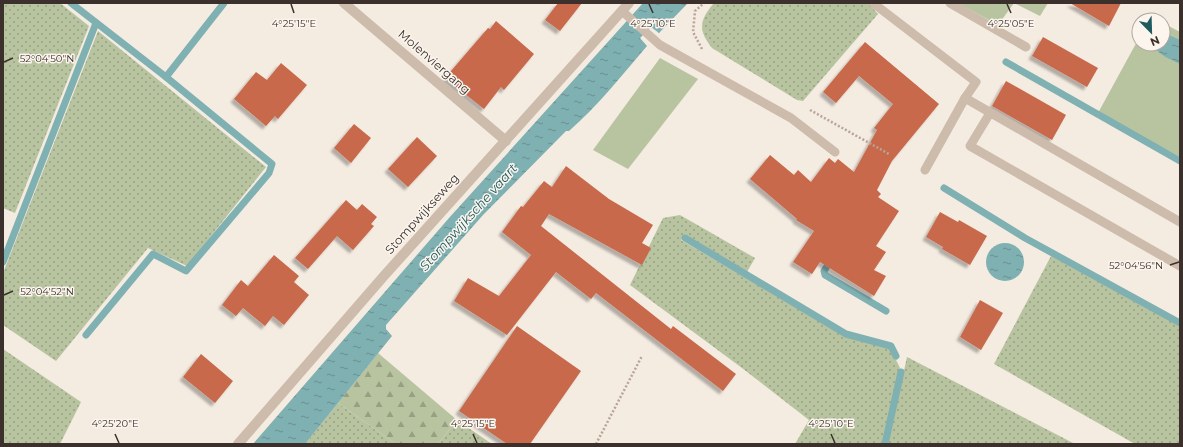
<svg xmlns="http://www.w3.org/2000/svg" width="1183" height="447" font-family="Montserrat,sans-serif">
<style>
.grass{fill:url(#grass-dots)}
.forest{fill:url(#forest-firs)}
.garden{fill:#b8c4a0}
.water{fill:url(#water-ripples)}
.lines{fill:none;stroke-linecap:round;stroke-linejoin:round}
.stream{stroke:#7fb0b2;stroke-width:7}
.building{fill:#c8694b;filter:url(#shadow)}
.path{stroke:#b9a596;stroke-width:2.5;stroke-dasharray:2 2;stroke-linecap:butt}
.service{stroke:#cdbbac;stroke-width:9}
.minor{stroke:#cdbbac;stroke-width:10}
.tertiary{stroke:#cdbbac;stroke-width:10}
.ticks{fill:none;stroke:#3b302b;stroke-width:1.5}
.labels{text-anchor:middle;stroke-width:3;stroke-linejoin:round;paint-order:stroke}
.street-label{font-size:12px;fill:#3b302b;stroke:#fbf5ee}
.water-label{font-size:13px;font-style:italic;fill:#1f5a5e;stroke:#fbf5ee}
.ticks-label{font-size:10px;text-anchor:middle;fill:#3b302b;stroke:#fbf5ee;stroke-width:3;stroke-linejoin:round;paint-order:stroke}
</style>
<defs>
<pattern id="grass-dots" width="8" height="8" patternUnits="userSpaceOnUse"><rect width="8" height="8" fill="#b8c4a0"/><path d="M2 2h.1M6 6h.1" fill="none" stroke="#97a083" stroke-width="1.8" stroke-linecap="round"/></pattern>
<pattern id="forest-firs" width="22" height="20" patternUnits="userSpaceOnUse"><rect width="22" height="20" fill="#b8c4a0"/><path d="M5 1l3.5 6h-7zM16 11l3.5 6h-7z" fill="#97a083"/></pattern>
<pattern id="water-ripples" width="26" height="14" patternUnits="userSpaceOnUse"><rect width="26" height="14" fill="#7fb0b2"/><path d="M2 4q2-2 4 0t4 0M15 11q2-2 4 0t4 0" fill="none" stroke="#699091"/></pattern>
<filter id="shadow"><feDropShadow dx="-3.5" dy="3.5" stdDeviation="1" flood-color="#0004"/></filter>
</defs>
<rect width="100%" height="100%" fill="#f4ebe1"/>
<g class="grass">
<path d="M3 3H60L89 26 15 213 3 208Z"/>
<path d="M714 3H868L878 14 803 101 797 100 712 48C698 31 699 20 714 3Z"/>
<path d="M98 31 266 167 187 266 148 248 56 361 3 325V273Z"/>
<path d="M680 215 755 258 747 272 684 234 681 240 845 336 890 348 900 368 883 444H795L809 420 742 368 630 285 663 218Z"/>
<path d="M1051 256 1180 326V444H1135L994 364Z"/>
<path d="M3 349 81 402 60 444H3Z"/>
<path d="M907 357 1075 444H888Z"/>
<path d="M338 403 396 444H305Z"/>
<path d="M457 420 492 444H438Z"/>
</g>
<path class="forest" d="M378 353 457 420 438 444H396L338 403Z"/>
<g class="garden">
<path d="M958 3H1014L998 25Z"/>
<path d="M1014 3H1048L1040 16Z"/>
<path d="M1163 23 1180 32V157L1098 113 1139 38V44H1163Z"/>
<path d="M660 58 698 79 628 169 593 150Z"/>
</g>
<g class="water">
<path d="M643 3H688L659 33 651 27 640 38 647 46C622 75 598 106 569 131H566L483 215 386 325V329L392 336 305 444H253L449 218Z"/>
<path d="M1163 34 1169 35 1180 40V64C1171 59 1156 55 1154 44H1163Z"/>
<circle cx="1005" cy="262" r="19"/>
</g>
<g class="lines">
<g class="stream">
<path d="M71 3 166 77 272 164 269 173 186 271 153 254 86 335"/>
<path d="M1006 62 1180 161"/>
<path d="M166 77 224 3"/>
<path d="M944 188 1025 238 1180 323"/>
<path d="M685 238 846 334 891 346 896 356"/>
<path d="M832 258 824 271 825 275 886 311"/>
<path d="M3 262 96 23"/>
<path d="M885 444 901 372"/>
</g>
</g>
<g class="building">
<path d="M558 3H582L560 31 545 20Z"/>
<path d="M1070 3H1121L1109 26Z"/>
<path d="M496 21 534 54 504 90 501 87 484 109 445 78 488 28 490 29Z"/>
<path d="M1043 37 1098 68 1087 87 1032 56Z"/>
<path d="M865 42 939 104 892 161 877 190 881 194 878 197 899 211 876 246 886 252 874 270 886 276 874 296 820 262 812 274 793 262 814 231 796 220 797 219 750 179 770 155 794 175 798 170 811 182 829 158 835 163 838 159 854 172 877 130 874 128 893 104 859 76 836 103 823 92Z"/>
<path d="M281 63 307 85 278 119 275 116 266 126 234 99 256 72 267 80Z"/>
<path d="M1006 81 1066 115 1052 140 992 106Z"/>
<path d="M354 124 371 138 351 163 334 148Z"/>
<path d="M417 137 437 156 408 187 388 169Z"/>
<path d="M566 166 609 199 653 225 642 243 651 248 642 265 549 214 541 226 671 329 673 326 736 374 723 391 596 293 591 299 556 272 507 335 454 301 468 278 499 296 531 255 502 232 521 206 523 207 544 181 552 187Z"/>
<path d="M346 200 357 210 362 204 377 217 371 224 374 226 353 250 337 236 308 269 295 258Z"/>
<path d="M940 212 958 222 959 220 987 236 970 265 942 249 943 247 926 237Z"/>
<path d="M274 255 299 276 294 282 309 295 284 325 273 316 265 326 243 308 236 316 222 305 241 280 248 286Z"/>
<path d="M980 300 1003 313 981 350 960 337Z"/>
<path d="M517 326 581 371 530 444H507L459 411Z"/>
<path d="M201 354 233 381 215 403 183 377Z"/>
</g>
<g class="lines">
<g class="path">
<path d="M702 49 693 32 695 11 704 3"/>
<path d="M810 110 889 154"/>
<path d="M596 444 642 356"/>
</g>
<g class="service">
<path d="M873 3 976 82 965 98 925 170"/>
<path d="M950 3 1026 47"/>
<path d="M622 11 660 45 791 118 835 152"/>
<path d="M965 98 1180 222"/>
<path d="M990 113 970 146 1180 266"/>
</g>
<path class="minor" d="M344 3 506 141"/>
<path class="tertiary" d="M238 444 383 277 629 3"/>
</g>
<path class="ticks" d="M291 4 294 13M649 4 653 13M1007 4 1011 13M4 62 13 58M1170 265 1179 262M4 295 13 291M115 434 119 443M473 434 477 443M831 434 835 443"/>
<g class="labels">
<g class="street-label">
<text transform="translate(434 62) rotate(41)" y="4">Molenviergang</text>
<text transform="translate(422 214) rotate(-48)" y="4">Stompwijkseweg</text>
</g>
<g class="water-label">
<text transform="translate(468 217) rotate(-48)" y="5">Stompwijksche vaart</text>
</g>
</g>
<g class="ticks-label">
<text x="294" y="27">4°25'15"E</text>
<text x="653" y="27">4°25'10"E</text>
<text x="1011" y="27">4°25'05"E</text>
<text x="47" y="62">52°04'50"N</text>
<text x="1136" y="269">52°04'56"N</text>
<text x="47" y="295">52°04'52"N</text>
<text x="115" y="427">4°25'20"E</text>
<text x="473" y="427">4°25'15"E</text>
<text x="831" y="427">4°25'10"E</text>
</g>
<rect width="1183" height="447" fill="none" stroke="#3b302b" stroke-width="8"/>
<g transform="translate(1151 32) rotate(157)"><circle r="19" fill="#fbf5ee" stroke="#aea6a0"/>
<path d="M0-3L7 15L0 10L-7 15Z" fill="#1f5a5e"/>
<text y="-6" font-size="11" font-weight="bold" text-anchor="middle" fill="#3b302b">N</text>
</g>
</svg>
